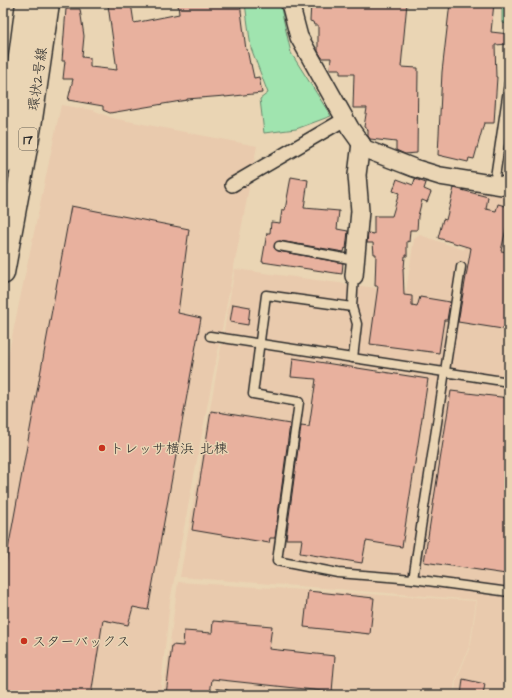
<svg xmlns="http://www.w3.org/2000/svg" width="512" height="698" font-family="'Architects Daughter','Klee One',sans-serif">
<style>
.built{fill:#e9caad}
.green{fill:#a0e4af;stroke:#66886d}
.building{fill:#e8b19e;stroke:#2b2b2b}
.lines{fill:none;stroke-linecap:round;stroke-linejoin:round}
.service-casing{stroke:#2b2b2b;stroke-width:11}
.pedestrian-casing{stroke:#2b2b2b;stroke-width:16}
.minor-casing{stroke:#2b2b2b;stroke-width:20}
.primary-casing{stroke:#2b2b2b;stroke-width:25}
.service{stroke:#ead5b4;stroke-width:8}
.pedestrian{stroke:#ead5b4;stroke-width:13}
.minor{stroke:#ead5b4;stroke-width:17}
.primary{stroke:#ead5b4;stroke-width:22}
.poi-dot{fill:#c8321e;stroke:#ead5b4;stroke-width:1.5}
.labels{text-anchor:middle;stroke-width:3;stroke-linejoin:round;paint-order:stroke}
.shield{fill:#ead5b4;stroke:#645e54;stroke-width:1}
.shield-label{font-size:13px;font-weight:bold;fill:#2b2b2b}
.street-label{font-size:14px;fill:#2b2b2b;stroke:#ead5b4}
.poi-label{font-size:14px;fill:#2b2b2b;stroke:#ead5b4;text-anchor:start}
</style>
<rect width="100%" height="100%" fill="#ead5b4"/>
<filter id="ink" filterUnits="userSpaceOnUse"><feTurbulence type="fractalNoise" baseFrequency=".025" numOctaves="2"/><feDisplacementMap in="SourceGraphic" scale="8" xChannelSelector="R" yChannelSelector="G"/><feConvolveMatrix kernelMatrix="1 2 1 2 8 2 1 2 1" color-interpolation-filters="sRGB"/></filter>
<g filter="url(#ink)">
<g class="built">
<path d="M61 105 93 110 112 118 257 146 170 601 160 695H3V417L6 402V365Z"/>
<path d="M478 187 509 193V695H455L456 682 471 644 477 600 180 577 235 269 406 292 414 239 420 235 464 250Z"/>
<path d="M178 582 476 601 470 644 455 682 453 695H163Z"/>
</g>
<g class="green">
<path d="M245 3 280 4 291 53 331 116 296 129 264 133 260 99 268 93 251 48Z"/>
<path d="M502 3H509V24L502 23Z"/>
</g>
<g class="building">
<path d="M123 3H131L134 23 179 14 178 4H186L185 3H240L246 50 247 49 250 64H251L254 78 259 77 262 93 225 97V96L187 99V100L110 113 103 110V106L68 100 73 79H63L65 61H62L66 9H80L84 36 82 57 90 58V67L117 70 108 5Z"/>
<path d="M311 3H407L401 67 418 68 417 153 405 154 396 150V142L370 139 368 136V130L364 127 367 108H353L354 74H340V69H330L331 58H322L318 51V25H314L313 22 310 21Z"/>
<path d="M450 3H494L491 32 509 34V44L495 45 496 77H497L494 123H484L474 159 469 158 468 162 438 155 442 72Z"/>
<path d="M291 177 308 180 304 208 339 211 337 229 348 231 346 249 345 248 344 252 280 241 275 243 274 248 278 251 343 263 342 274 262 262 267 233H270L271 222 280 223 282 210H285Z"/>
<path d="M397 179 413 185 415 179 426 183 424 189 431 192 427 202 422 200 418 216 417 230H410L409 242 407 241V256H405L404 268H403L404 295 412 296V306L417 307 420 297 450 302 447 320H444L439 353 370 344 378 286H375L376 254H374L373 243H367L368 233 374 234V216H392L399 193 393 191Z"/>
<path d="M454 188 488 197 486 209 496 211 498 204 509 207V216L501 251 509 252V330L458 322 471 248 438 238 443 219 446 220Z"/>
<path d="M71 206 189 229 178 313 201 318 148 610 133 607 128 625 103 620 91 695H3V577Z"/>
<path d="M233 304 250 307 248 325 230 322Z"/>
<path d="M293 358 428 379 402 547 366 541 362 563 300 553 302 539H286L301 426 309 427 316 379 291 377Z"/>
<path d="M451 391 509 398V556L506 574 424 562Z"/>
<path d="M211 411 290 424 275 538H270L269 543 192 530Z"/>
<path d="M308 591 374 598 370 634 304 627Z"/>
<path d="M213 621 272 626 269 649 335 656 332 692 212 679 210 695H166L172 645 183 646 184 631 212 633Z"/>
<path d="M463 679 485 684 483 695H461Z"/>
</g>
<g class="lines">
<g class="service-casing">
<g id="service">
<path d="M494 184 509 83"/>
<path d="M279 246 355 260"/>
<path d="M352 307 266 295 253 394 299 402 277 561 338 573 413 579 509 592"/>
<path d="M210 336 509 382"/>
<path d="M353 358 357 324 352 307 354 276"/>
<path d="M413 579 461 267"/>
<path d="M218 694 226 695"/>
</g>
</g>
<g class="pedestrian-casing">
<path id="pedestrian" d="M232 185 345 119"/>
</g>
<g class="minor-casing">
<g id="minor">
<path d="M290 3 299 37 350 128 365 149 414 168 440 176 509 187"/>
<path d="M354 276 360 211 357 175 361 143"/>
</g>
</g>
<g class="primary-casing">
<g id="primary">
<path d="M3 163 18 72 27 3"/>
<path d="M3 273 30 126 48 3"/>
</g>
</g>
<use href="#service" class="service"/>
<use href="#pedestrian" class="pedestrian"/>
<use href="#minor" class="minor"/>
<use href="#primary" class="primary"/>
</g>
</g>
<g class="poi-dot">
<circle cx="102" cy="448" r="4"/>
<circle cx="24" cy="641" r="4"/>
</g>
<g class="labels">
<rect class="shield" x="19" y="128" width="18" height="22" rx="3"/>
<g class="shield-label">
<text x="28" y="144">17</text>
</g>
<g class="street-label">
<text transform="translate(37 79) rotate(-82)" y="5">環状2号線</text>
</g>
<g class="poi-label">
<text x="110" y="453">トレッサ横浜 北棟</text>
<text x="32" y="646">スターバックス</text>
</g>
</g>
<rect width="512" height="698" fill="none" stroke="#ead5b4" stroke-width="16"/>
<rect x="8" y="8" width="496" height="682" fill="none" stroke="#2b2b2b" stroke-width="1.5" filter="url(#ink)"/>
</svg>
